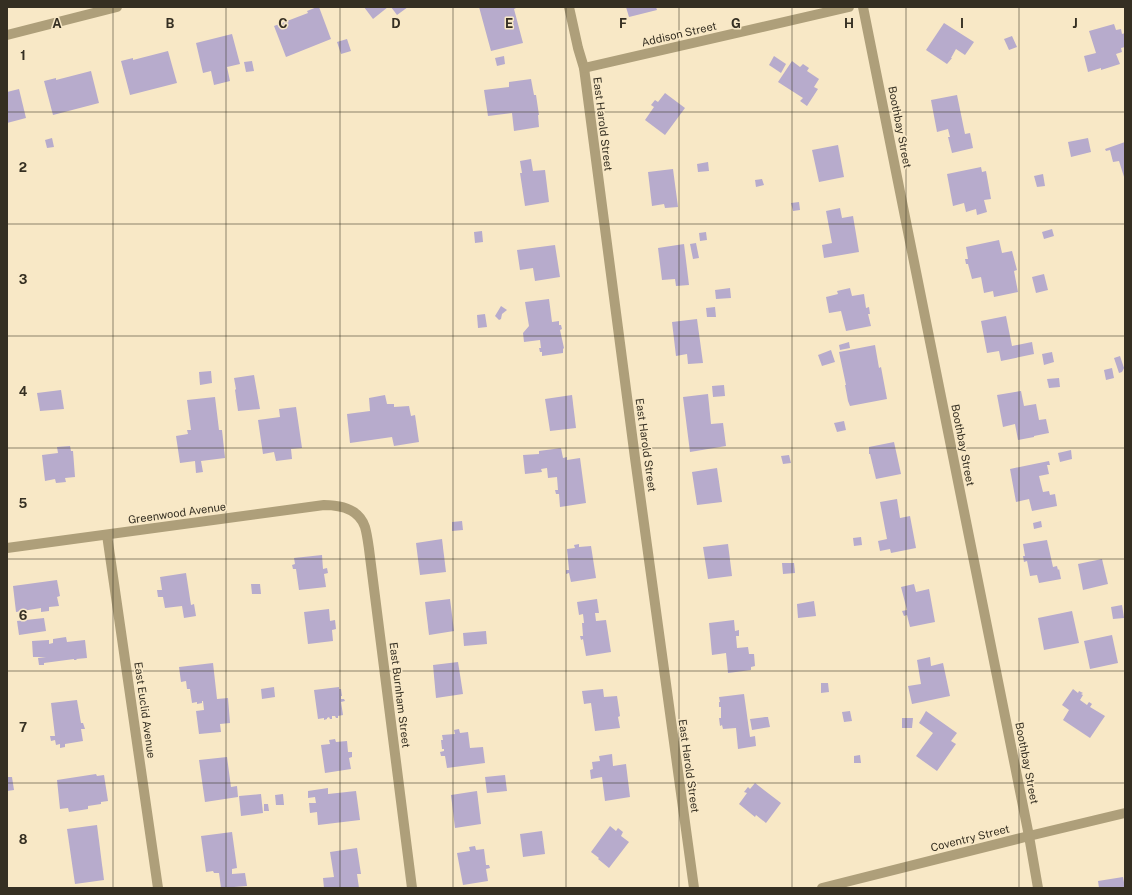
<svg xmlns="http://www.w3.org/2000/svg" width="1132" height="895" font-family="'Public Sans',sans-serif">
<style>
.building{fill:#b7abcc}
.lines{fill:none;stroke-linecap:round;stroke-linejoin:round}
.minor{stroke:#ae9f7a;stroke-width:10}
.tertiary{stroke:#ae9f7a;stroke-width:10}
.grid{fill:none;stroke:#352f22;stroke-width:1;stroke-opacity:0.55}
.labels{text-anchor:middle;stroke-width:3;stroke-linejoin:round;paint-order:stroke}
.street-label{font-size:11px;fill:#352f22;stroke:#f8e8c6}
.grid-label{font-size:13px;text-anchor:middle;font-weight:bold;fill:#352f22;stroke:#f8e8c6;stroke-width:3;stroke-linejoin:round;paint-order:stroke}
</style>
<rect width="100%" height="100%" fill="#f8e8c6"/>
<g class="building">
<path d="M317 7H319L331 39 286 57 274 26 308 13 307 11Z"/>
<path d="M364 7H388L373 19Z"/>
<path d="M391 7H408L397 15Z"/>
<path d="M479 7H518L514 9 523 43 491 51Z"/>
<path d="M626 7H656L657 10 629 17Z"/>
<path d="M944 23 974 42 965 55 956 49 951 58H952L947 64 926 50Z"/>
<path d="M1114 24 1116 30 1121 29 1122 34 1125 33V47L1121 48 1122 52 1116 54 1120 64 1101 70V68L1088 72 1084 56 1096 53 1089 31Z"/>
<path d="M232 34 240 64 227 67 230 81 214 85 211 71 203 73 196 43Z"/>
<path d="M1012 36 1017 47 1009 50 1004 39Z"/>
<path d="M347 39 351 51 341 54 337 42Z"/>
<path d="M168 51 177 83 130 95 121 61 133 58V60Z"/>
<path d="M504 56 505 64 497 66 495 58Z"/>
<path d="M774 56 786 64 781 73 769 65Z"/>
<path d="M252 61 254 71 246 72 244 62Z"/>
<path d="M792 61 800 67 803 64 809 68 807 71 819 79 814 87 818 89 807 106 800 101 803 98 778 82Z"/>
<path d="M91 71 99 103 53 115 44 81 56 78V80Z"/>
<path d="M531 79 534 95H536L539 115H538L539 127 514 131 512 113 488 116 484 90 509 87V82Z"/>
<path d="M19 89 26 118 7 123V92Z"/>
<path d="M665 93 685 108 665 135 645 120 654 107 651 105 655 100 658 102Z"/>
<path d="M957 95 965 134 970 133 973 148 952 153 948 137H950L948 129 937 132 931 100Z"/>
<path d="M52 138 54 147 47 148 45 140Z"/>
<path d="M1088 138 1091 152 1071 157 1068 142Z"/>
<path d="M1125 142V180L1119 161 1113 162 1110 150 1106 151 1105 149Z"/>
<path d="M838 145 844 177 819 182 812 150Z"/>
<path d="M531 159 533 171 545 170 549 202 525 206 520 173H522L520 161Z"/>
<path d="M708 162 709 171 698 172 697 164Z"/>
<path d="M981 167 982 172 986 171 991 199 984 200 987 212 977 215 976 209 966 212 964 203 953 206 947 174Z"/>
<path d="M673 169 678 207 665 208 664 204 652 206 648 172Z"/>
<path d="M1043 174 1045 186 1037 187 1034 176Z"/>
<path d="M762 179 764 185 756 187 755 180Z"/>
<path d="M799 202 800 210 793 211 791 203Z"/>
<path d="M840 208 842 218 853 216 859 252 824 258 822 245 832 243 826 211Z"/>
<path d="M1052 229 1054 236 1044 239 1042 232Z"/>
<path d="M482 231 483 242 475 243 474 232Z"/>
<path d="M706 232 707 240 700 241 699 233Z"/>
<path d="M999 240 1002 253 1012 251 1017 270 1014 271 1018 292 994 297 993 291 984 293 981 277 972 279 968 264H966L965 259H968L966 247Z"/>
<path d="M696 243 699 258 693 259 690 244Z"/>
<path d="M684 244 689 285 676 286 675 279 662 280 658 248Z"/>
<path d="M555 245 560 277 535 281 533 268 520 270 517 250Z"/>
<path d="M1044 274 1048 290 1036 293 1032 277Z"/>
<path d="M730 288 731 298 716 299 715 290Z"/>
<path d="M850 288 852 296 864 294 866 308 869 307 870 314H868L871 326 846 331 841 311 829 313 826 297 838 294 837 291Z"/>
<path d="M549 299 552 322 559 321V325H561L562 329 560 330 564 348 563 349V353L542 356V352H540L539 348H541L540 340 524 342 523 333 529 326 525 302Z"/>
<path d="M501 306 507 310 502 314 501 319 499 320 495 316Z"/>
<path d="M715 307 716 317H707L706 308Z"/>
<path d="M485 314 487 327 478 328 477 315Z"/>
<path d="M1006 316 1012 346 1032 342 1034 354 1001 361 999 351 987 353 981 321Z"/>
<path d="M697 319 703 363 688 364 687 354 676 356 672 322Z"/>
<path d="M849 342 850 348 840 350 839 345Z"/>
<path d="M875 345 879 368 881 367 887 399 850 406 848 401 845 385H846L839 352Z"/>
<path d="M831 350 835 362 822 366 818 355Z"/>
<path d="M1052 352 1054 362 1044 365 1042 354Z"/>
<path d="M1120 356 1124 368 1122 372 1119 373 1114 358Z"/>
<path d="M1112 368 1114 378 1106 380 1104 370Z"/>
<path d="M211 371 212 383 200 385 199 372Z"/>
<path d="M254 375 260 409 238 411 235 390 236 389 234 378Z"/>
<path d="M1059 378 1060 387 1049 388 1047 379Z"/>
<path d="M724 385 725 396 713 397 712 386Z"/>
<path d="M61 390 64 409 40 411 37 393Z"/>
<path d="M1021 391 1024 406 1036 404 1039 420 1046 419 1049 433 1034 436V437L1018 440 1015 424 1003 427 997 395Z"/>
<path d="M708 394 711 424 723 423 726 446 690 452 683 397Z"/>
<path d="M385 395 387 404H394V407L409 406 411 416 415 415 419 442 394 446 392 437 350 443 347 414 370 411 369 398Z"/>
<path d="M572 395 576 428 550 431 545 399Z"/>
<path d="M215 397 219 430H222L225 458 201 461 203 472 196 473 195 461 180 463 176 436 188 434 187 430H191L187 400Z"/>
<path d="M296 407 302 448 291 449 292 459 276 461 274 452 263 454 258 420 280 417 279 409Z"/>
<path d="M844 421 846 430 837 432 834 423Z"/>
<path d="M894 442 901 474 876 479 870 454H869V447Z"/>
<path d="M70 446 71 451H73L75 477 65 478 66 482 56 483 55 479 45 481 42 455 58 453 57 447Z"/>
<path d="M561 448 563 458 567 457V460L580 458 586 503 560 507 559 494H556L555 490H558L557 477 548 478 547 468 541 469 542 472 525 474 523 455 539 454V451Z"/>
<path d="M1071 450 1072 459 1060 462 1058 453Z"/>
<path d="M789 455 791 463 783 464 781 456Z"/>
<path d="M1049 461 1050 465H1047L1049 474 1039 476 1043 492 1049 491 1050 495 1055 494 1057 506 1032 511 1029 499 1016 502 1010 469Z"/>
<path d="M717 468 722 502 697 505 692 472Z"/>
<path d="M897 499 900 518 910 516 916 548 891 553 890 549 880 551 878 541 887 539 880 502Z"/>
<path d="M462 521 463 530 452 531V522Z"/>
<path d="M1041 521 1042 527 1034 529 1033 523Z"/>
<path d="M861 537 862 545 854 546 853 538Z"/>
<path d="M442 539 446 572 420 575 416 543Z"/>
<path d="M1047 540 1053 567 1057 566 1058 570 1059 569 1061 579 1039 583 1037 575 1030 576 1027 561 1024 562 1023 556H1025L1023 544Z"/>
<path d="M579 544V547L591 546 596 578 571 582 569 573 566 574V570H569L567 549 575 548 574 545Z"/>
<path d="M728 544 732 576 708 579 703 547Z"/>
<path d="M322 555 323 569 327 568 328 573 324 574 326 587 299 590 296 569H293L292 565 295 564 294 558Z"/>
<path d="M1102 559 1108 584 1083 590 1078 564Z"/>
<path d="M782 563H794L795 573 783 574Z"/>
<path d="M186 573 191 605 194 604 196 616 184 618 182 606 165 608 163 597H158L157 590H162L160 577Z"/>
<path d="M57 580 60 596 57 597 59 606 49 607V611L41 612V608L16 612 13 586Z"/>
<path d="M251 584H260L261 594H252Z"/>
<path d="M914 584 916 592 929 589 935 622 910 627 907 615 904 616 902 611 907 610 901 587Z"/>
<path d="M450 599 454 631 429 635 425 602Z"/>
<path d="M597 599 599 613H595L596 621 606 620 611 652 586 656 583 639 581 640 580 636H583L582 623H584L583 614 579 615 577 602Z"/>
<path d="M814 601 816 616 798 618 797 604Z"/>
<path d="M1122 605 1124 618 1113 619 1111 607Z"/>
<path d="M329 609 330 621 335 620 336 629 332 630 333 641 308 644 304 612Z"/>
<path d="M1072 611 1079 643 1044 650 1038 618Z"/>
<path d="M44 618 46 631 19 635 17 621Z"/>
<path d="M734 620 735 631 739 630V636H736L737 648 748 647 749 654H754L755 666 751 667V670L728 673 726 653 712 655 709 623Z"/>
<path d="M486 631 487 644 464 646 463 633Z"/>
<path d="M1112 635 1118 663 1090 669 1084 641Z"/>
<path d="M66 637 67 642 85 640 87 658 76 659 77 660H74V659L44 663V665H39L38 658 46 657H33L32 641 49 640V644L53 643V639Z"/>
<path d="M930 657 931 666 943 663 950 696 912 704 908 686 921 684 917 660Z"/>
<path d="M458 662 463 694 436 698 433 665Z"/>
<path d="M213 663 217 699 228 698 230 723 220 724 221 732 199 734 196 711 204 710 203 701H202V703L197 704V702L192 703 190 689H187L186 681 181 682 179 667Z"/>
<path d="M821 683H828L829 692 821 693Z"/>
<path d="M274 687 275 697 262 699 261 689Z"/>
<path d="M339 687V689H341L342 696H341V699H344L345 701 341 702 343 715 338 716V718H336L335 716H332V719H330L329 717 327 718V719L324 720V718L318 719 314 690Z"/>
<path d="M603 689 604 697 617 696 620 716 618 717 620 728 595 731 591 703 584 704 582 691Z"/>
<path d="M1073 689 1078 693 1079 691 1083 693 1081 694 1083 695 1080 700 1087 705 1089 702 1092 704 1090 707 1105 716 1090 738 1063 720 1069 710 1062 705Z"/>
<path d="M744 694 750 737 755 736 756 746 738 749 736 728 723 729 722 725 720 726 719 718H721V707H719V702H720L719 697Z"/>
<path d="M77 700 81 723H83L85 729H81L83 741 65 744V747L60 748V744L56 745 55 740 51 741 50 736H55L51 703Z"/>
<path d="M850 711 852 721 844 722 842 712Z"/>
<path d="M926 711 957 733 951 741 956 744 937 771 916 756 933 733 919 723Z"/>
<path d="M765 717H768L770 727 752 730 750 719Z"/>
<path d="M902 718H913L912 728H902Z"/>
<path d="M459 729 460 733 468 732 470 748 483 747 485 763 447 768 445 756H441L440 752 444 751V749H442L441 740H443L442 735 455 734 454 730Z"/>
<path d="M335 739 336 742 347 741 348 752H352V757L349 758 351 769 325 773 321 745 330 744 329 740Z"/>
<path d="M612 754 613 766 626 764 630 797 605 801 602 777 591 779 590 770 593 769 592 762 600 761 599 756Z"/>
<path d="M860 755 861 763H854V756Z"/>
<path d="M227 757 231 787 237 786 238 797 205 802 199 760Z"/>
<path d="M96 774 97 776 104 775 108 801 101 802V804L88 806V809L69 812 68 808 60 809 57 780Z"/>
<path d="M505 775 507 791 487 793 485 777Z"/>
<path d="M7 777H12L14 790 7 791Z"/>
<path d="M755 783 781 803 766 823 756 815 755 817 739 804 747 793 744 792 748 787 750 789Z"/>
<path d="M328 788V794L356 791 360 820 318 825 317 812 310 813 309 803H316L315 797 308 798V791Z"/>
<path d="M477 791 481 824 455 828 451 795Z"/>
<path d="M261 794 263 813 241 816 239 796Z"/>
<path d="M283 794 284 805H276L275 795Z"/>
<path d="M264 804H268L269 811H264Z"/>
<path d="M97 825 104 880 75 884 67 829Z"/>
<path d="M610 826 616 831 618 828 623 832 621 836 629 842 609 868 598 859 599 858 591 852Z"/>
<path d="M542 831 545 854 523 857 520 834Z"/>
<path d="M232 832 237 868 232 869V874L245 873 247 886 221 888 219 873H214L213 871 206 872 201 836Z"/>
<path d="M475 846 476 850 484 849 486 865H489L490 868 486 869 488 881 463 885 457 853 470 851 469 847Z"/>
<path d="M357 848 361 874H357L359 888H324L323 878 334 877 330 852Z"/>
<path d="M1123 877 1125 888H1099L1098 881Z"/>
</g>
<g class="lines">
<g class="minor">
<path d="M569 7 578 48 584 68 635 458 694 888"/>
<path d="M863 7 1029 836 1038 888"/>
<path d="M7 35 117 7"/>
<path d="M584 68 849 7"/>
<path d="M107 535 158 888"/>
<path d="M7 548 324 505C340 505 359 509 365 527 367 534 368 542 369 549L412 888"/>
</g>
<path class="tertiary" d="M822 888 1029 836 1125 813"/>
</g>
<path class="grid" d="M113 7V888M226 7V888M340 7V888M453 7V888M566 7V888M679 7V888M792 7V888M906 7V888M1019 7V888M7 112H1125M7 224H1125M7 336H1125M7 448H1125M7 559H1125M7 671H1125M7 783H1125"/>
<g class="labels">
<g class="street-label">
<text transform="translate(679 34) rotate(-13)" y="4">Addison Street</text>
<text transform="translate(603 124) rotate(83)" y="4">East Harold Street</text>
<text transform="translate(900 127) rotate(79)" y="4">Boothbay Street</text>
<text transform="translate(646 445) rotate(82)" y="4">East Harold Street</text>
<text transform="translate(963 445) rotate(79)" y="4">Boothbay Street</text>
<text transform="translate(177 513) rotate(-8)" y="4">Greenwood Avenue</text>
<text transform="translate(400 695) rotate(83)" y="4">East Burnham Street</text>
<text transform="translate(145 710) rotate(82)" y="4">East Euclid Avenue</text>
<text transform="translate(1027 763) rotate(79)" y="4">Boothbay Street</text>
<text transform="translate(689 766) rotate(82)" y="4">East Harold Street</text>
<text transform="translate(970 838) rotate(-14)" y="4">Coventry Street</text>
</g>
</g>
<g class="grid-label">
<text x="57" y="28">A</text>
<text x="170" y="28">B</text>
<text x="283" y="28">C</text>
<text x="396" y="28">D</text>
<text x="509" y="28">E</text>
<text x="623" y="28">F</text>
<text x="736" y="28">G</text>
<text x="849" y="28">H</text>
<text x="962" y="28">I</text>
<text x="1075" y="28">J</text>
<text x="23" y="60">1</text>
<text x="23" y="172">2</text>
<text x="23" y="284">3</text>
<text x="23" y="396">4</text>
<text x="23" y="508">5</text>
<text x="23" y="620">6</text>
<text x="23" y="732">7</text>
<text x="23" y="844">8</text>
</g>
<rect width="1132" height="895" fill="none" stroke="#352f22" stroke-width="16"/>
</svg>
